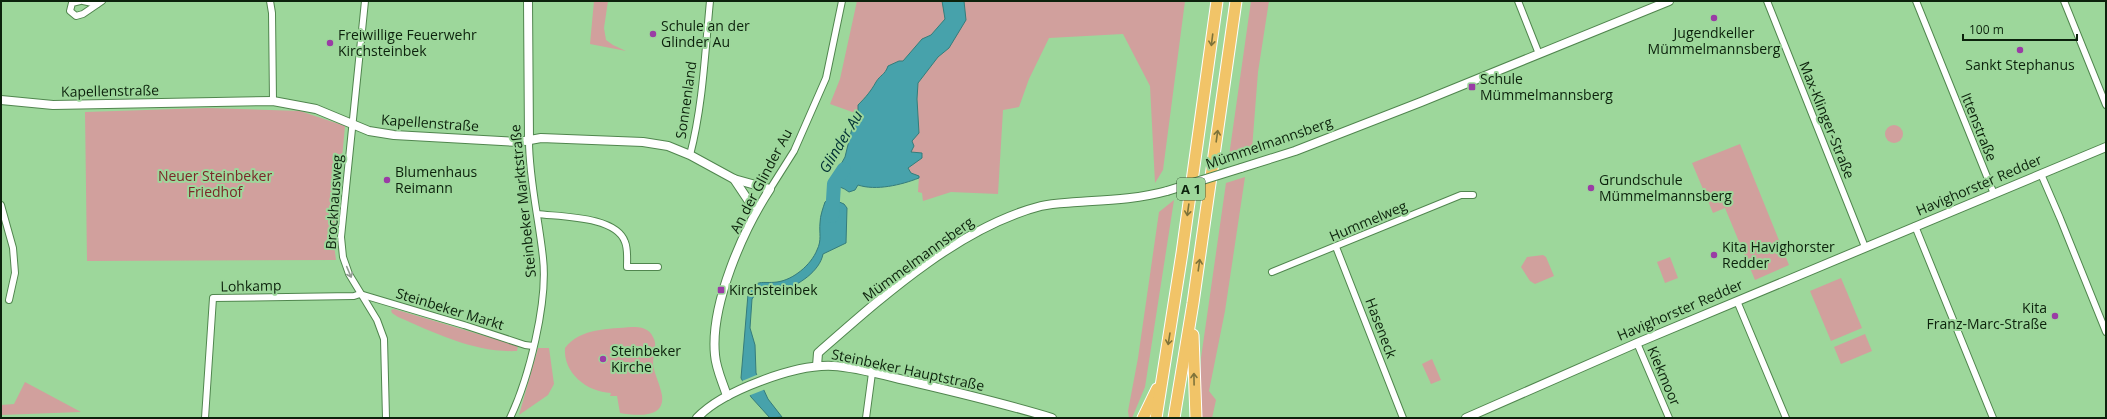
<svg xmlns="http://www.w3.org/2000/svg" width="2107" height="419" font-family="'Open Sans',sans-serif">
<style>
.green{fill:#d1a09d}
.water{fill:#47a2ab;stroke:#357c7b}
.pier{fill:#9dd79b}
.lines{fill:none;stroke-linecap:round;stroke-linejoin:round}
.river{stroke:#47a2ab;stroke-width:14}
.street-casing{stroke:#50864e;stroke-width:8}
.secondary-casing{stroke:#50864e;stroke-width:10}
.highway-casing{stroke:#fff;stroke-width:13}
.street{stroke:#fff;stroke-width:6}
.secondary{stroke:#fff;stroke-width:8}
.highway{stroke:#f1c468;stroke-width:11}
.secondary-bridge-casing{stroke:#50864e;stroke-width:10;stroke-linecap:butt}
.secondary-bridge{stroke:#fff;stroke-width:8}
.oneway{stroke:#7e733a}
.oneway2{stroke:#929c92}
.poi-dot{fill:#9a3ca5;stroke:#9dd79b;stroke-width:1.5}
.labels{text-anchor:middle;stroke-width:4;stroke-linejoin:round;paint-order:stroke}
.shield{fill:#9dd79b;stroke:#385837;stroke-width:1}
.shield-label{font-size:13px;font-weight:bold;fill:#0c220c}
.poi-label{font-size:14px;fill:#0c220c;stroke:#9dd79b;text-anchor:start}
.street-label{font-size:14px;fill:#0c220c;stroke:#9dd79b}
.park-label{font-size:14px;fill:#7b2728;stroke:#9dd79b}
.water-label{font-size:15px;font-style:italic;fill:#023034;stroke:#9dd79b}
</style>
<rect width="100%" height="100%" fill="#9dd79b"/>
<g class="green">
<path d="M594 1H608L604 28 606 40 613 45 626 51 590 44Z"/>
<path d="M857 1H942L945 19 931 35 922 39 903 61 888 66C885 75 880 75 876 82 871 91 866 97 858 104V114L830 104 840 79Z"/>
<path d="M964 1H1185L1163 170 1155 183 1150 86 1123 34 1049 38 1029 79 1019 107 1003 110 998 194 951 192 923 201 922 193 918 192 919 176 911 173 908 168 922 158V154L911 152V141L919 132 917 99 918 83 938 57 949 48Z"/>
<path d="M1251 1H1269L1258 72 1252 149 1229 156Z"/>
<path d="M207 108 300 111 345 126 334 244 336 260 87 261 85 112Z"/>
<circle cx="1894" cy="134" r="9"/>
<path d="M1740 144 1789 265 1755 280 1725 208 1713 213 1692 163Z"/>
<path d="M1245 177 1225 311 1209 391 1216 400 1212 418H1201L1199 398 1201 358 1226 183Z"/>
<path d="M1174 200 1145 387 1132 418H1129L1128 411 1138 358 1159 212Z"/>
<path d="M1543 255 1546 257 1554 276 1535 284 1530 281 1521 267 1527 257Z"/>
<path d="M1670 257 1678 278 1665 283 1657 262Z"/>
<path d="M1841 278 1862 328 1831 341 1810 291Z"/>
<path d="M394 309 518 346 517 351C475 353 435 333 398 317L392 313 391 310Z"/>
<path d="M632 327C641 327 649 328 653 337 658 345 653 355 653 364 654 373 659 382 661 391 669 419 637 416 620 413L617 396H610L611 393C587 392 563 373 565 348 580 328 609 329 632 327Z"/>
<path d="M1865 334 1872 351 1841 364 1834 347Z"/>
<path d="M538 348H549L554 384 548 395 519 415Z"/>
<path d="M1432 359 1441 380 1431 384 1422 364Z"/>
<path d="M25 382 81 412 1 415V405L14 404Z"/>
</g>
<g class="water">
<path d="M942 1H964L966 20 949 48 938 57 918 83 917 99 919 133 912 141 914 146 911 152 922 153V158L908 168 911 173 919 176V178C901 185 876 191 858 185L855 190 849 192C843 187 837 187 831 182L845 157 854 120 858 114V105C866 97 871 91 876 82 880 75 885 75 888 66L899 61H903L922 39 931 35 945 19Z"/>
<path d="M830 198 844 204 847 208 846 243 823 254C820 271 798 286 782 290 773 292 765 289 757 292L752 299 750 328 755 345 756 373 768 399 782 417 770 418 751 397 741 378 748 294C757 278 761 284 777 282 793 280 811 265 817 250 822 240 819 233 820 223 820 216 823 208 825 202Z"/>
</g>
<path class="pier" d="M759 374 766 389 748 396 742 381Z"/>
<g class="lines">
<path class="river" d="M832 216 834 184 844 169"/>
<g class="street-casing">
<g id="street">
<path d="M80 1 72 3 70 11 76 16 83 14 102 1"/>
<path d="M83 1 97 4"/>
<path d="M270 1 272 13 273 101"/>
<path d="M365 1 341 237 343 257 349 274 377 320 384 339 386 418"/>
<path d="M1518 1 1539 54"/>
<path d="M1767 1 1865 247"/>
<path d="M1916 1 1994 194"/>
<path d="M2064 1 2106 105"/>
<path d="M690 155C703 105 705 52 710 1"/>
<path d="M2041 174 2060 218 2106 332"/>
<path d="M770 189 794 151 826 78 842 1"/>
<path d="M1 205 13 248 15 273 9 300"/>
<path d="M537 214C561 217 616 216 625 242 628 249 627 259 627 267H658"/>
<path d="M1915 226 1993 418"/>
<path d="M1336 247 1403 418"/>
<path d="M1272 272 1461 195H1473"/>
<path d="M360 294 464 325 525 345 533 346"/>
<path d="M1737 301 1786 418"/>
<path d="M1637 343 1669 418"/>
<path d="M205 418 213 298 354 296 360 294"/>
<path d="M510 418C529 378 548 302 543 258 539 219 529 180 529 140"/>
<path d="M866 418 872 373"/>
</g>
</g>
<g class="secondary-casing">
<g id="secondary">
<path d="M528 1 529 140"/>
<path d="M1 100 53 105 273 101 316 109 369 131 394 135 519 142 541 138 643 142 668 146 690 155 734 179 770 189C743 230 710 305 715 355 716 369 723 383 727 396"/>
<path d="M1241 168 1295 151 1421 102 1669 1"/>
<path d="M734 179 750 203 757 209"/>
<path d="M817 366 818 353C882 297 959 227 1041 206 1053 203 1066 203 1077 202 1108 200 1138 199 1167 191"/>
<path d="M697 418C722 391 796 364 833 366 857 367 890 377 913 382 960 393 1006 404 1052 418"/>
<path d="M1466 418 1637 343 2106 147"/>
</g>
</g>
<g class="highway-casing">
<g id="highway">
<path d="M1193 335 1196 418"/>
<path d="M1143 418 1157 389"/>
<path d="M1156 418 1182 253 1217 1"/>
<path d="M1174 418 1193 303 1236 1"/>
</g>
</g>
<use href="#street" class="street"/>
<use href="#secondary" class="secondary"/>
<use href="#highway" class="highway"/>
<g class="secondary-bridge-casing">
<path id="secondary-bridge" d="M1167 191 1241 168"/>
</g>
<use href="#secondary-bridge" class="secondary-bridge"/>
</g>
<defs><path id="oneway-shaft" d="M-6 0H5M1.5-3L5.5 0L1.5 3" fill="none" stroke-width="1.6" stroke-linecap="round" stroke-linejoin="round"/></defs>
<g class="oneway">
<use href="#oneway-shaft" transform="translate(1212 40) rotate(97)"/>
<use href="#oneway-shaft" transform="translate(1217 136) rotate(-82)"/>
<use href="#oneway-shaft" transform="translate(1188 210) rotate(98)"/>
<use href="#oneway-shaft" transform="translate(1199 265) rotate(-82)"/>
<use href="#oneway-shaft" transform="translate(1169 339) rotate(99)"/>
<use href="#oneway-shaft" transform="translate(1194 379) rotate(-91)"/>
</g>
<use class="oneway2" href="#oneway-shaft" transform="translate(349 272) rotate(67)"/>
<g class="poi-dot">
<circle cx="1714" cy="18" r="4"/>
<circle cx="653" cy="34" r="4"/>
<circle cx="330" cy="43" r="4"/>
<circle cx="2020" cy="50" r="4"/>
<rect x="1468" y="83" width="8" height="8" rx="2"/>
<circle cx="387" cy="180" r="4"/>
<circle cx="1591" cy="188" r="4"/>
<circle cx="1714" cy="255" r="4"/>
<rect x="717" y="286" width="8" height="8" rx="2"/>
<circle cx="2055" cy="316" r="4"/>
<circle cx="603" cy="359" r="4"/>
</g>
<g class="labels">
<rect class="shield" x="1177" y="178" width="28" height="22" rx="3"/>
<g class="shield-label">
<text x="1191" y="194">A 1</text>
</g>
<g class="poi-label">
<text x="661" y="31">Schule an der<tspan x="661" dy="16">Glinder Au</tspan></text>
<text x="1714" y="38" text-anchor="middle">Jugendkeller<tspan x="1714" dy="16">Mümmelmannsberg</tspan></text>
<text x="338" y="40">Freiwillige Feuerwehr<tspan x="338" dy="16">Kirchsteinbek</tspan></text>
<text x="2020" y="70" text-anchor="middle">Sankt Stephanus</text>
<text x="1480" y="84">Schule<tspan x="1480" dy="16">Mümmelmannsberg</tspan></text>
<text x="395" y="177">Blumenhaus<tspan x="395" dy="16">Reimann</tspan></text>
<text x="1599" y="185">Grundschule<tspan x="1599" dy="16">Mümmelmannsberg</tspan></text>
<text x="1722" y="252">Kita Havighorster<tspan x="1722" dy="16">Redder</tspan></text>
<text x="729" y="295">Kirchsteinbek</text>
<text x="2047" y="313" text-anchor="end">Kita<tspan x="2047" dy="16">Franz-Marc-Straße</tspan></text>
<text x="611" y="356">Steinbeker<tspan x="611" dy="16">Kirche</tspan></text>
</g>
<g class="street-label">
<text transform="translate(110 91) rotate(-1)" y="5">Kapellenstraße</text>
<text transform="translate(686 100) rotate(-82)" y="5">Sonnenland</text>
<text transform="translate(1827 120) rotate(68)" y="5">Max-Klinger-Straße</text>
<text transform="translate(430 123) rotate(4)" y="5">Kapellenstraße</text>
<text transform="translate(1979 127) rotate(68)" y="5">Ittenstraße</text>
<text transform="translate(1269 143) rotate(-19)" y="5">Mümmelmannsberg</text>
<text transform="translate(761 181) rotate(-62)" y="5">An der Glinder Au</text>
<text transform="translate(1979 185) rotate(-23)" y="5">Havighorster Redder</text>
<text transform="translate(523 201) rotate(-96)" y="5">Steinbeker Marktstraße</text>
<text transform="translate(334 202) rotate(-86)" y="5">Brockhausweg</text>
<text transform="translate(1368 221) rotate(-23)" y="5">Hummelweg</text>
<text transform="translate(918 259) rotate(-36)" y="5">Mümmelmannsberg</text>
<text transform="translate(251 286) rotate(-1)" y="5">Lohkamp</text>
<text transform="translate(450 309) rotate(17)" y="5">Steinbeker Markt</text>
<text transform="translate(1680 310) rotate(-23)" y="5">Havighorster Redder</text>
<text transform="translate(1381 328) rotate(69)" y="5">Haseneck</text>
<text transform="translate(908 370) rotate(12)" y="5">Steinbeker Hauptstraße</text>
<text transform="translate(1664 376) rotate(67)" y="5">Kiekmoor</text>
</g>
<g class="park-label">
<text x="215" y="181">Neuer Steinbeker<tspan x="215" dy="16">Friedhof</tspan></text>
</g>
<g class="water-label">
<text transform="translate(841 142) rotate(-59)" y="5">Glinder Au</text>
</g>
</g>
<rect width="2107" height="419" fill="none" stroke="#0c220c" stroke-width="4"/>
<path d="M1963 34v6h114v-6" fill="none" stroke="#0c220c" stroke-width="2"/>
<text x="1969" y="34" font-size="12" fill="#0c220c" stroke="#9dd79b" stroke-width="3" paint-order="stroke">100 m</text>
</svg>
